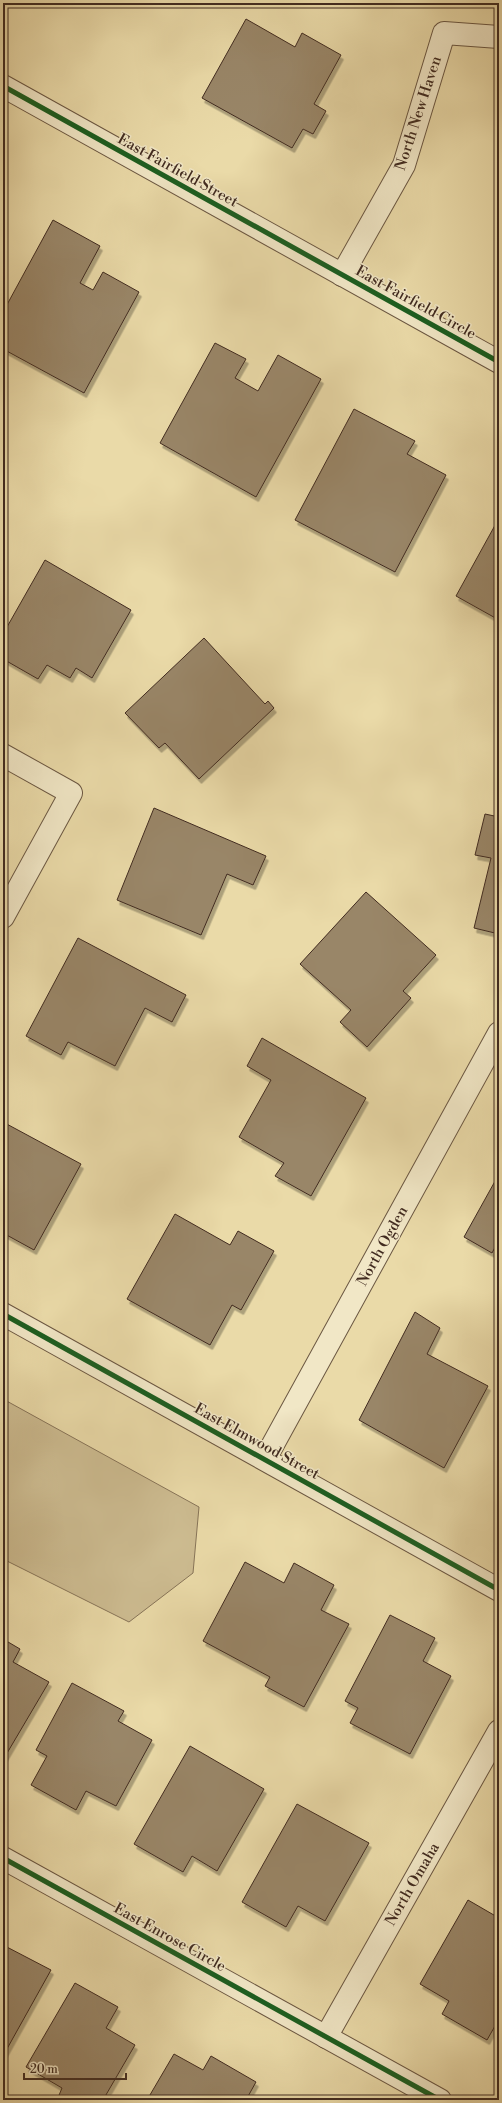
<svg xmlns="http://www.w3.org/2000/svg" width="502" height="2103" font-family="'Libre Bodoni',serif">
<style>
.green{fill:#cdbc91;stroke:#877458}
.building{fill:#998667;stroke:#412b20;filter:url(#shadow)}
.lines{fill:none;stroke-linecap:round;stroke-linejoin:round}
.minor-casing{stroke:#6b5742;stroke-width:24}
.minor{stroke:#f1e7c6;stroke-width:22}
.cycleway-casing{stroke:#f1e7c6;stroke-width:8}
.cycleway{stroke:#1b5e20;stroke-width:5}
.labels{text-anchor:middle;stroke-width:3;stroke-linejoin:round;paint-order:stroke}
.street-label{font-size:15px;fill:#412b20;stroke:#f1e7c6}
</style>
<defs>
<filter id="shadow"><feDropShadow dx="2.5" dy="4.5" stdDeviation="0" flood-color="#0004"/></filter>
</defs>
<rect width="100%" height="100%" fill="#eadaa8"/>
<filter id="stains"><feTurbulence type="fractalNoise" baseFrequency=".005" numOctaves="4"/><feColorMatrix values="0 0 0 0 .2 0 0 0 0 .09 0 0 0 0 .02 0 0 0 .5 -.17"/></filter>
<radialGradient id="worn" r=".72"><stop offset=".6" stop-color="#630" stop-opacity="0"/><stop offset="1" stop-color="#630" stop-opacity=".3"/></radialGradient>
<path class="green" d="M3 1399 199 1507 193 1573 129 1622 3 1559Z"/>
<g class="building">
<path d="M246 19 295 47 302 33 341 55 314 104 326 111 313 134 303 129 292 148 202 98Z"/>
<path d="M53 220 100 246 80 283 93 290 103 272 139 292 84 393 3 349V312Z"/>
<path d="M215 343 246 359 235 378 258 391 278 355 321 379 256 497 160 443Z"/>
<path d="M354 409 415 441 407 454 446 475 395 572 295 520Z"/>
<path d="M499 518V620L456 596Z"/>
<path d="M45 560 131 610 92 678 76 668 70 678 47 665 38 679 3 659V634Z"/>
<path d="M204 638 265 704 268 701 274 708 199 779 165 743 159 748 125 713Z"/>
<path d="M154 808 266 856 253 885 227 874 201 935 117 900Z"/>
<path d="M485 814 499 817V934L474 928 491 858 475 855Z"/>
<path d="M366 892 436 955 403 991 411 998 367 1047 340 1022 351 1010 300 964Z"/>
<path d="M78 938 186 995 172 1022 145 1008 115 1066 68 1042 61 1055 26 1036Z"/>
<path d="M262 1038 366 1098 311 1196 275 1176 284 1163 239 1137 271 1080 247 1066Z"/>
<path d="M3 1122 81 1164 34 1250 3 1233Z"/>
<path d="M499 1174V1240L492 1253 464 1237Z"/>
<path d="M175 1214 230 1245 238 1231 274 1251 241 1310 232 1305 210 1345 127 1299Z"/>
<path d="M415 1312 440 1328 427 1354 488 1386 444 1468 359 1420Z"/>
<path d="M245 1562 284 1583 294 1563 334 1585 321 1610 349 1624 304 1707 265 1686 270 1677 203 1641Z"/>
<path d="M390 1615 435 1638 423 1661 451 1676 410 1754 350 1723 358 1708 345 1701Z"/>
<path d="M3 1639 20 1649 13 1662 49 1682 3 1760Z"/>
<path d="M72 1683 124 1711 118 1721 152 1740 116 1806 86 1791 76 1810 31 1785 47 1756 36 1750Z"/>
<path d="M190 1746 264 1789 217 1871 192 1856 183 1872 134 1844Z"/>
<path d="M297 1804 369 1843 325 1921 298 1906 286 1927 242 1902Z"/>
<path d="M468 1900 499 1918V2019L487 2040 442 2014 449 2001 420 1984Z"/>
<path d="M3 1945 51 1970 3 2056Z"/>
<path d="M75 1983 118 2007 106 2028 135 2045 103 2100H57L62 2088 26 2067Z"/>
<path d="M174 2054 203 2070 211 2056 256 2082 246 2100H147Z"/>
</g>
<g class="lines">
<g class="minor-casing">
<g id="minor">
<path d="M3 86 499 362"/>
<path d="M342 275 404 165 444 33 499 37"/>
<path d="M3 755 71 793 3 917"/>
<path d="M3 1314 499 1590"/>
<path d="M265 1459 499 1033"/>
<path d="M3 1858 440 2100"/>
<path d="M326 2037 499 1731"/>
</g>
</g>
<use href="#minor" class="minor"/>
<g class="cycleway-casing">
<g id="cycleway">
<path d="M3 86 499 362"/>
<path d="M3 1314 499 1590"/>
<path d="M3 1858 440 2100"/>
</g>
</g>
<use href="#cycleway" class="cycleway"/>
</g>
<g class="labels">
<g class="street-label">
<text transform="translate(418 113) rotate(-72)" y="5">North New Haven</text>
<text transform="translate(178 170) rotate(29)" y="5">East Fairfield Street</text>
<text transform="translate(416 302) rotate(29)" y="5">East Fairfield Circle</text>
<text transform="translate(382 1246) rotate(-61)" y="5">North Ogden</text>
<text transform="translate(257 1441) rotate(29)" y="5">East Elmwood Street</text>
<text transform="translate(412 1884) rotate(-60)" y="5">North Omaha</text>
<text transform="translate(170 1937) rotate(29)" y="5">East Enrose Circle</text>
</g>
</g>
<rect width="502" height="2103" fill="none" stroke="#eadaa8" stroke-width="16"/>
<rect x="4" y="4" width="494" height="2095" fill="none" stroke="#412b20" stroke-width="2"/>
<rect x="8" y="8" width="486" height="2087" fill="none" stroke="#412b20"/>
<path d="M24 2073v6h102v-6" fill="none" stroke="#412b20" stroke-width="2"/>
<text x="30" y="2073" font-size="12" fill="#412b20" stroke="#f1e7c6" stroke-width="3" paint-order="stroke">20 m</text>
<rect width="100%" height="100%" filter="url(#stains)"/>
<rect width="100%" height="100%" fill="url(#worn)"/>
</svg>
